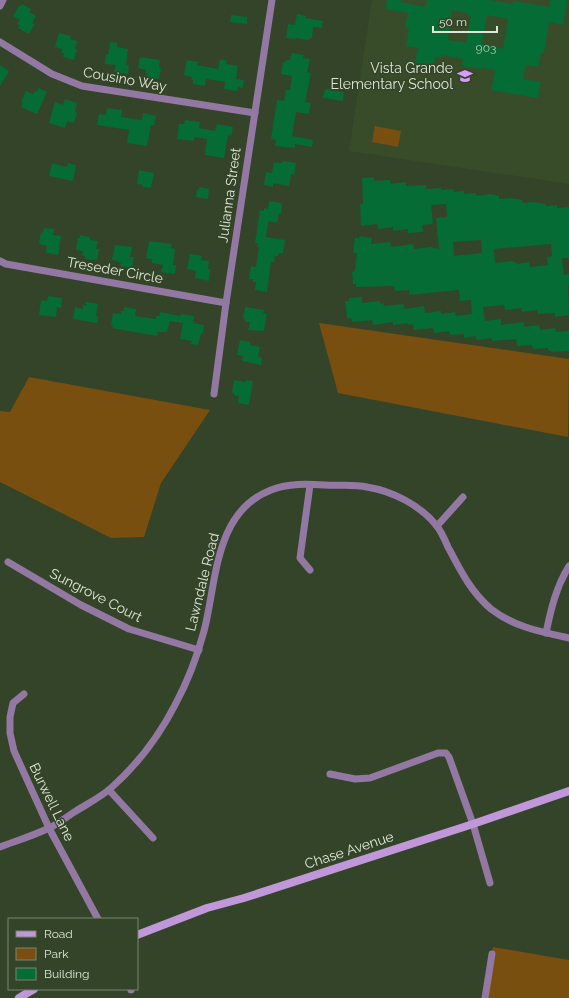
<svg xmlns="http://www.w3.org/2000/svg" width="569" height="998" font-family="Raleway,sans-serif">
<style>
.built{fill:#384c29}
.green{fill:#784f0f}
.building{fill:#056c36;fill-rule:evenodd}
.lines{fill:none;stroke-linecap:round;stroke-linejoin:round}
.minor{stroke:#9278a2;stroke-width:7}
.secondary{stroke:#c098d9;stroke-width:8}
.labels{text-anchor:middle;stroke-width:3;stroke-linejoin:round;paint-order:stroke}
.number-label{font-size:12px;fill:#a7c8ae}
.poi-label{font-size:14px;fill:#dde7d6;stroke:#344428;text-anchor:end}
.street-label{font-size:14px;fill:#dde7d6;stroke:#344428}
</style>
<rect width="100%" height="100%" fill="#344428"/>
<path class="built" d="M372 0H569V184L349 151Z"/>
<g class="green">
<path d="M375 126 401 131 398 147 372 142Z"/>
<path d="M319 323 569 359 568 437 338 393Z"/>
<path d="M29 377 210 410 161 483 144 537 111 538 0 482V411L10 412Z"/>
<path d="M493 947 569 960V998H485Z"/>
</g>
<g class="building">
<path d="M387 0H401L400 2 426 7 427 0H490L513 4V1L549 7 550 0H567L563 25 549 22 544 53H541L538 67 526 65 523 79 541 82 538 98 491 90 495 70 481 67V69L462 66 463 59 442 55 441 58 435 57 434 67 415 64 418 48 406 46 409 28 405 27 408 13 386 9ZM452 10 468 13 467 15 471 16 466 43 448 40ZM487 15 508 19 503 49 482 44Z"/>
<path d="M22 4 31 9 29 12 36 16 32 23 35 24 29 34 18 28 20 25 17 24 20 20 13 16 19 6H21Z"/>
<path d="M297 14 306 16 305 18 323 21 322 28 313 27 312 38H310L309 40 296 38 295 39 286 38 288 24 295 25Z"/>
<path d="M231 15 247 17V24L230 22Z"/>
<path d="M59 33 71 36 70 39 77 41 75 49H77L74 60 63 57 64 53H61L62 49 55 47Z"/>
<path d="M110 42 117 43V47L128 49 126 65H129L128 74 114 72 116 65 105 64 106 55H108Z"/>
<path d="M292 53 304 55 303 58 310 59 307 72 311 73 305 102 311 103 309 114 296 112 292 136 313 140 312 147 295 144V148L275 146 276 140 271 139 277 100 284 101 286 90H290L292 76 281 74 283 62H286V60H290Z"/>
<path d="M140 57 160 60 159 68H161L159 79 147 77 148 74 145 73 146 70 138 68Z"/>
<path d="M220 59 227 61 226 64 238 66 236 79 244 80 243 88 238 87 237 91 224 89 225 82 206 79 205 86 193 84V80H191L192 77 184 75 187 60 198 62 197 65 218 69Z"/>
<path d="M0 65 9 71 0 86Z"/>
<path d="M38 88 47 92 37 114 21 107 23 103 21 102 26 91 33 94 35 91 37 92Z"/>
<path d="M325 89 344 92 343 101 323 98Z"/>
<path d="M65 99 77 103 75 112 77 113 74 123 67 121 65 128 49 123 55 102 63 105Z"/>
<path d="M107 108 122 110 121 117 142 120 143 113 156 116 154 125H151L147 146 127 143 129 130 97 125 99 114 106 115Z"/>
<path d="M185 120 200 122 199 128 215 131 217 124 233 127 231 136 228 135 224 158 205 155 207 139 194 137V141L177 139 179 124H184Z"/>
<path d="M282 161 296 163 294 175 291 174 289 186 273 183V187L264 185 266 172 272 173 274 162 282 163Z"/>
<path d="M52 163 67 167 68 163 76 165 73 181 49 176Z"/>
<path d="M139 170 154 173 151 188 143 187V185L137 184Z"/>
<path d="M374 177V181L390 180 391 184 406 182V186L426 185V189L441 188V190L453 189 454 192 464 191V194L476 193V196L490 194 499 196V199L511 198 522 200 523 203 533 202 545 204 546 206 557 205V208L569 207V258H562L564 275 569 274V286H568L569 315 555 317V313L538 314 537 310 522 312 521 308 505 310 504 305 483 307 485 321 501 319V325L524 322V327L539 325 540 330 555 328 556 332 569 331V351L551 352V350L548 351V348L533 349 532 345 517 346 516 339 492 341V338L478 340 476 339V336L464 338V334L450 335 449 331 434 333 433 328 414 330 413 324 408 325V323L393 325V322L373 325 372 320 352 322 351 318 347 319 345 301H349V298L362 297V303L380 301V304L383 303 384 306 404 304V309L424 306 425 313 441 311V314L455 312 456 316 472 314 471 300 460 301 459 290 409 295V290L395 291 394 286 356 287V284H353L352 272 355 271 357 253H353L355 238H359L360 236 372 238 371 244 390 242 391 247 413 244 414 249 431 247 439 249 436 218 447 217 446 204 431 205 433 224 422 225 423 232 408 233V229L393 231V227L378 229 377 224 361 226 360 204H363L362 178ZM481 240 482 253 454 256 453 242ZM551 244 552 256 547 257 548 265 530 267 529 262 518 264 513 261 495 263 494 249Z"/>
<path d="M199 187 209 189 208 199 196 197 197 189 199 190Z"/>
<path d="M269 201 281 203V204L282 205 281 214H279L277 223 269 221 268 224 266 237 285 240 283 253H279L278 256H275L274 262H271L267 292 255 290 256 282H253V279H249L251 266 256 267 259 247H257L258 244 255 243 260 210 264 211V208L268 209Z"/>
<path d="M44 228 54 229 53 235 61 236 58 255 46 253 47 246 39 244 41 232 43 233Z"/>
<path d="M80 235 90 237V240L98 241 96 249H99L97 260 85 259V256L82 255 83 251 76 250 78 238H80Z"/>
<path d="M149 241 172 244 171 248 175 249 173 265H176L175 274 161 272 163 265 152 263V259L146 258Z"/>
<path d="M115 245 132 247 130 257H134L132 268 120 266 121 263 117 262 118 261 112 260Z"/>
<path d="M190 254 202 256 201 260 209 261 208 269H210L209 281 195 278 196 271 187 269Z"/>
<path d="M48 296 62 298 61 308 57 307 56 317 39 315 41 300 47 301Z"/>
<path d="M86 302 98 304 96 316 98 317 97 323 73 319 75 307 83 309V305L86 306Z"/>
<path d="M124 307 136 309 135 316 156 319V316H159L160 312 180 316 181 314 194 316 193 323 204 325 203 333H201L198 345 191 344 192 341 180 339 183 323 170 321 167 332H158L157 336 112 328 113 325H111L113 313 121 314V311H124Z"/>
<path d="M245 307 264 310 263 313 267 314 264 331 248 330 250 322H245L246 320 243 319Z"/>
<path d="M240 340 250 342V345L260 347 258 357 262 358 261 365 242 361 243 356 237 355Z"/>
<path d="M234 380 246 382V380L253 381 249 405 238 403 239 396 234 395V393H232Z"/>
</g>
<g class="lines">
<g class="minor">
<path d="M0 6 3 0"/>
<path d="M0 42 52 74 82 86 255 113"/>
<path d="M0 261 6 264 226 303"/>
<path d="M214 394 226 303 272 0"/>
<path d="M310 485 300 558 310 570"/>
<path d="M437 526 463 497"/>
<path d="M8 562 81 605 129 629 199 650"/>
<path d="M546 633C551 609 556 587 569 566"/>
<path d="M24 694 13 703 10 717V733L14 751 49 828 98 919"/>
<path d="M330 774 355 779 370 778 438 753H446L449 757 473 824 490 883"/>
<path d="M109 790 153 838"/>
<path d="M0 847C16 841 32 836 47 829 57 825 66 817 76 811 87 804 101 797 111 788 137 765 159 736 175 705 188 681 197 657 204 631 217 581 214 512 271 490 289 483 307 484 325 485 339 486 354 484 367 487 392 491 420 505 436 525 441 531 445 540 448 547 460 570 471 592 491 609 514 627 541 632 569 638"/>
<path d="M131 989V990"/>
<path d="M485 998 492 954"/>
</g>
<g class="secondary">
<path d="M137 935 207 908 244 898 473 824 569 791"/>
<path d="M19 998 34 989"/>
</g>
</g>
<defs>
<g id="school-bare" transform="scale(1.2)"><path d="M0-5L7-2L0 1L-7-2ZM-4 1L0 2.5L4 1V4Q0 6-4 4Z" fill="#d79bf9" stroke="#344428" stroke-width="2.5" paint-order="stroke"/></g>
</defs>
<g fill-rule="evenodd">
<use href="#school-bare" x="465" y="76"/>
</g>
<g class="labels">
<g class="number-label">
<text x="486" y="52">903</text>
</g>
<g class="poi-label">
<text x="453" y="73">Vista Grande<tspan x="453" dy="16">Elementary School</tspan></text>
</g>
<g class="street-label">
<text transform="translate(125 79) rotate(10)" y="5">Cousino Way</text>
<text transform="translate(229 195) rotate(-82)" y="5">Julianna Street</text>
<text transform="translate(115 270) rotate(10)" y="5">Treseder Circle</text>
<text transform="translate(202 582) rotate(-76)" y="5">Lawndale Road</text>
<text transform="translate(96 595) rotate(27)" y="5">Sungrove Court</text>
<text transform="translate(52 802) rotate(64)" y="5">Burwell Lane</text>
<text transform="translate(349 850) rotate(-18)" y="5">Chase Avenue</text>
</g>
</g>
<rect x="8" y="918" width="130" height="72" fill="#344428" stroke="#78856e"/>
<rect x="16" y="931" width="20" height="6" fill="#c098d9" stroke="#78856e"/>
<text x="44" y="938" font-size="12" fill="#dde7d6">Road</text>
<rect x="16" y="948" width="20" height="12" fill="#784f0f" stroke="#78856e"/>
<text x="44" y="958" font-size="12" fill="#dde7d6">Park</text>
<rect x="16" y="968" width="20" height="12" fill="#056c36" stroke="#78856e"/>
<text x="44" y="978" font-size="12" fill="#dde7d6">Building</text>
<path d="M433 26v6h64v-6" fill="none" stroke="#dde7d6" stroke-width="2"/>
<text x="439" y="26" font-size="12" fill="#dde7d6" stroke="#344428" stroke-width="3" paint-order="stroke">50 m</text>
</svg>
